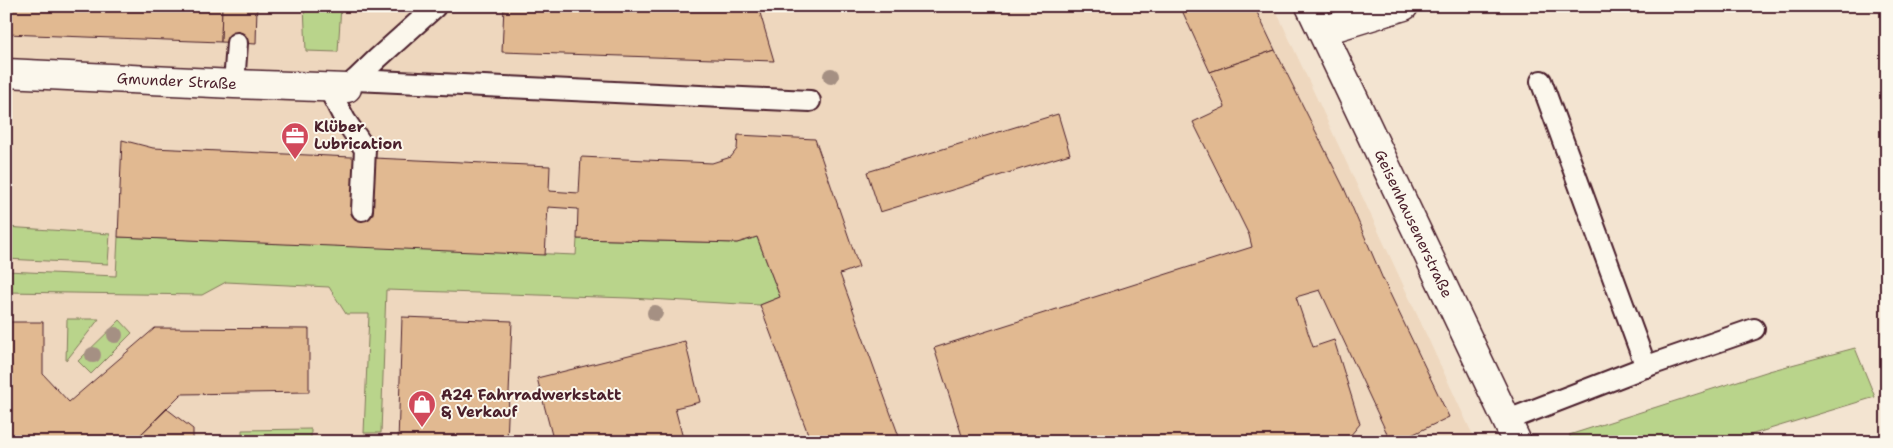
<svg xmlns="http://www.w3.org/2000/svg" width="1893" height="448" font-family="'Shantell Sans',sans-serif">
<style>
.built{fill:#eed7be}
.green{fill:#b9d48b;stroke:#827a5b}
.building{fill:#e1b991;stroke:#4a1f2b}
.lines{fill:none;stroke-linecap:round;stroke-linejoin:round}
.service-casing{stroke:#4a1f2b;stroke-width:24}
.minor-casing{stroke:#4a1f2b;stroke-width:31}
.service{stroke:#fbf7ec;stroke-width:20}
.minor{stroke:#fbf7ec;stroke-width:28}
.tree{fill:#a59083}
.labels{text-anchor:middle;stroke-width:4;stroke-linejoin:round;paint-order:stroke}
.street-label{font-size:15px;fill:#4a1f2b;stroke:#fbf7ec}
.poi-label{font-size:15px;font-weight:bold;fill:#4a1f2b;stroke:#fbf7ec;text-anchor:start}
</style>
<rect width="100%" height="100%" fill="#f3e4d1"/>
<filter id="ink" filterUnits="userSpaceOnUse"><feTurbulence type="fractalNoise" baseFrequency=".02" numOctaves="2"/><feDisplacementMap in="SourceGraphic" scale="10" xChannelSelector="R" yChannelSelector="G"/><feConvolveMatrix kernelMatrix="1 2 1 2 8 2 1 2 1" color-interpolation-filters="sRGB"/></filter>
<g filter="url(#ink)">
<path class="built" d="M6 6H1274L1476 442H17L6 432Z"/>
<g class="green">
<path d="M304 6H341L338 52 306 51Z"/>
<path d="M6 227 110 234 108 264 6 259Z"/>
<path d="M118 237 576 255 577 239 737 243 757 237 780 297 760 305 629 298 386 290 381 433H364L369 314H346L329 287 226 282 202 295 6 292V271L116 276Z"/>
<path d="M67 319H99L66 361Z"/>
<path d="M120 320 132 333 91 374 78 361Z"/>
<path d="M1855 348 1875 397 1727 442H1574L1569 435 1769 371Z"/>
<path d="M311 429V442H242V430Z"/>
</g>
<g class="building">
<path d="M6 6H222L221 42 6 34Z"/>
<path d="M222 6H257L256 44 221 42Z"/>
<path d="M504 6H758L774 61 502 52Z"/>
<path d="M1180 6H1254L1275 50 1210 72Z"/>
<path d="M1275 50 1344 188 1382 277 1449 417 1397 442H1391L1320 290 1296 297 1313 347 1334 340 1360 424 1345 442H964L934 348 1252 247 1249 235 1193 122 1225 107 1210 72Z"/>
<path d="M1058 114 1070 154 880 212 867 172Z"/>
<path d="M738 135 815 139 859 267 840 274 901 442H811L760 305 780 297 757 237 737 243 577 239 578 209 548 207 545 255 118 237 122 140 153 148 550 166 549 191 579 193 581 157 712 163 731 157 737 149Z"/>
<path d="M402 317 512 321 507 442H398Z"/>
<path d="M6 322H43V374L69 402 155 328 309 329V392L181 394 133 442H17L6 432Z"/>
<path d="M685 341 700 402 675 408 684 442H561L560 437 553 439 537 378Z"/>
<path d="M167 409 193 429V442H133Z"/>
<path d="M1887 434V442H1869L1868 440Z"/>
<rect x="343" y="438" width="37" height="4"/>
</g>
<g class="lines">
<g class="service-casing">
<g id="service">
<path d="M355 80 810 101"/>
<path d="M1541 81 1646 367"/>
<path d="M234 84 237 43"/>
<path d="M350 85 378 58 435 7"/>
<path d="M328 87 345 120 365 149 362 210"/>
<path d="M1508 420 1653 364 1754 329"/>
</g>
</g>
<g class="minor-casing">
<g id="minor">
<path id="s1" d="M1310 6 1517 442"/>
<path d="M1322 31 1404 6"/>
<path id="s2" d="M6 73 234 84 347 88"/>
</g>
</g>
<use href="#service" class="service"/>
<use href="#minor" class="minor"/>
</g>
<g class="tree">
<circle cx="831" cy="76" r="8"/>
<circle cx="655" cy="313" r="8"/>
<circle cx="115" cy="335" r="8"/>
<circle cx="93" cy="355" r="8"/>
</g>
</g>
<defs>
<g id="office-pin" transform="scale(1.4375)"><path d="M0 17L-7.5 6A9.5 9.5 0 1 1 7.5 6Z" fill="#d1495b" stroke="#fbf7ec"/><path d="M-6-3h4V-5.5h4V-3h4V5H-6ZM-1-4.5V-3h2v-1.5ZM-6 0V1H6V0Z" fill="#fff"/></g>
<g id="shop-pin" transform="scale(1.4375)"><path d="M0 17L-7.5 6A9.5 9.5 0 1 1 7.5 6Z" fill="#d1495b" stroke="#fbf7ec"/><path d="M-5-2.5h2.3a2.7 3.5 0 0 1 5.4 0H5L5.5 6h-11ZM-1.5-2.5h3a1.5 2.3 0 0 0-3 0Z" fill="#fff"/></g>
</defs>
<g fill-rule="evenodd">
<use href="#office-pin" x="295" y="136"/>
<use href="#shop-pin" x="422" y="404"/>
</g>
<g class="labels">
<g class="street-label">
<text dy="5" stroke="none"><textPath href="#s2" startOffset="171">Gmunder Straße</textPath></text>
<text dy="5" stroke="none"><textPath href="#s1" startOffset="241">Geisenhausenerstraße</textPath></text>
</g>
<g class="poi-label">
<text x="314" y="132">Klüber<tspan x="314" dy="17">Lubrication</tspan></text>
<text x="441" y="400">A24 Fahrradwerkstatt<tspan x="441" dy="17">&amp; Verkauf</tspan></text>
</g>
</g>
<rect width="1893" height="448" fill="none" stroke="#fbf7ec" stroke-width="25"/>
<rect x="12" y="12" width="1868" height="423" fill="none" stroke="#4a1f2b" stroke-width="2" filter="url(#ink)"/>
</svg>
